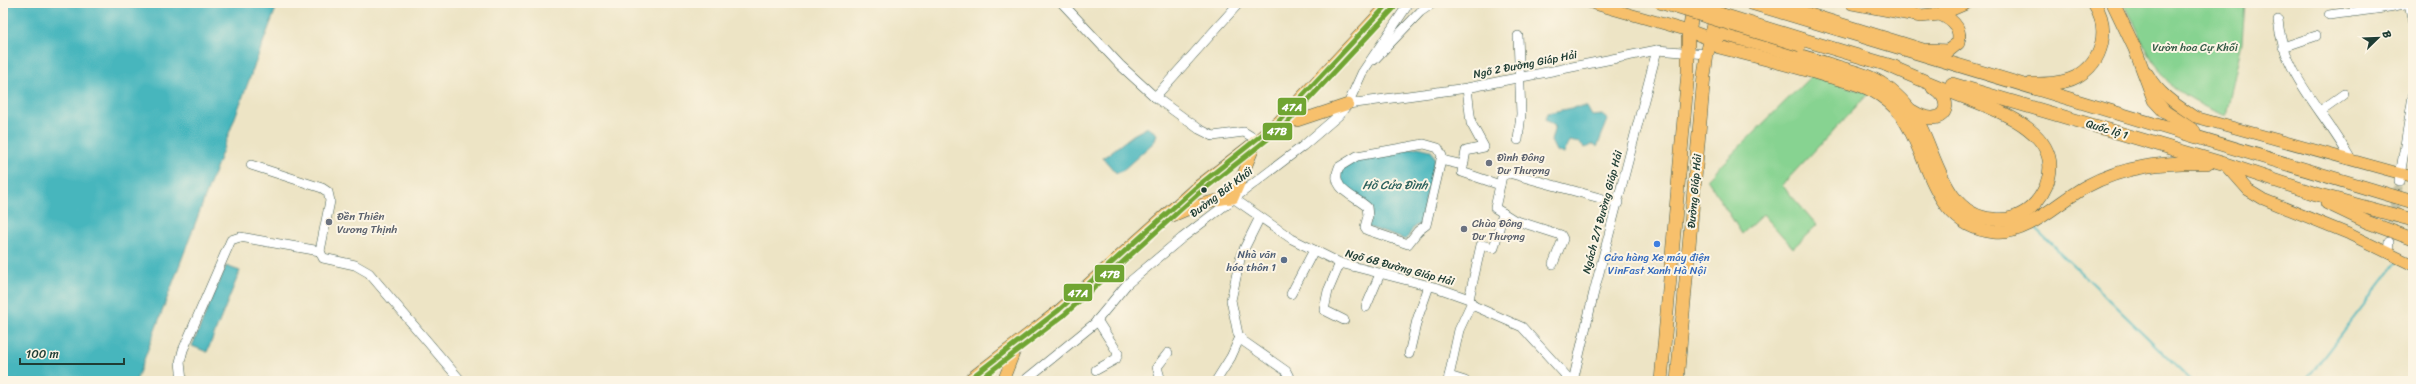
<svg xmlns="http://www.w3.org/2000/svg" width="2416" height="384" font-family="Sriracha,sans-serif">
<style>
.green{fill:#87d391;stroke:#538862}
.water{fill:#46b6bd;stroke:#327a78}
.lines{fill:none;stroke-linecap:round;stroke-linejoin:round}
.stream{stroke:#46b6bd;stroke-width:2}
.minor-tunnel{stroke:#c4c3a8;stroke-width:9;stroke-dasharray:9 4.5;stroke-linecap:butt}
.minor-casing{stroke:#3e564a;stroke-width:10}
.major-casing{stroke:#3e564a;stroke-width:12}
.highway-casing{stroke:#3e564a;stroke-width:14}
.minor{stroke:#fff;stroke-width:9}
.major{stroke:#f7c06c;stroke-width:11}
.highway{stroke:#f7c06c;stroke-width:13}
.major-bridge-casing{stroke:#3e564a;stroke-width:12;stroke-linecap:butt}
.highway-bridge-casing{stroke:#3e564a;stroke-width:14;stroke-linecap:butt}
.major-bridge{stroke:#f7c06c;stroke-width:11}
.highway-bridge{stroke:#f7c06c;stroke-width:13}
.bus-1-casing{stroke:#fcf5e5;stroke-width:8}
.bus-2-casing{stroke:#fcf5e5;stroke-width:8}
.bus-1{stroke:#70a532;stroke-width:5}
.bus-2{stroke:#70a532;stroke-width:5}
.worship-dot{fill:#6b7280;stroke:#fcf5e5;stroke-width:1.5}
.bus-dot{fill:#1f3d34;stroke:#fcf5e5;stroke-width:1.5}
.shop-dot{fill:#3f7fe0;stroke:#fcf5e5;stroke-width:1.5}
.service-dot{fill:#5c6f8a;stroke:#fcf5e5;stroke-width:1.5}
.labels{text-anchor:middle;stroke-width:4;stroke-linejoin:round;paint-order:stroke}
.park-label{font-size:11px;fill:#345b47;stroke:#fcf5e5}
.street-label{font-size:11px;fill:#1f3d34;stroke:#fcf5e5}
.worship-label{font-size:11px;fill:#5b616d;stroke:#fcf5e5;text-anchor:start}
.service-label{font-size:11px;fill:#4e5e75;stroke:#fcf5e5;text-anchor:end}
.shop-label{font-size:11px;fill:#366cbe;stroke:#fcf5e5}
.water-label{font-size:12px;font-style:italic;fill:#2b615d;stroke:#fcf5e5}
.line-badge{stroke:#fcf5e5;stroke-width:1.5}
.badge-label{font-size:11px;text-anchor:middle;font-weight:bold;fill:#fff}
</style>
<rect width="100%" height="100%" fill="#fcf5e5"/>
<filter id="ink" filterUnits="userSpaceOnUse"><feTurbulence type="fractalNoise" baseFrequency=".025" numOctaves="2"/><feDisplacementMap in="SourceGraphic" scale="8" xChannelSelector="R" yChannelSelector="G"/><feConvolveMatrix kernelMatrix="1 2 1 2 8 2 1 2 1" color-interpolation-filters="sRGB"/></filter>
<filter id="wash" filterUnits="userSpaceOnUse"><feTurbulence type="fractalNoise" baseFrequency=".012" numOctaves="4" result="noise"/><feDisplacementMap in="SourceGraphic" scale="16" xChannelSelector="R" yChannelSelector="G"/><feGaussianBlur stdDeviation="0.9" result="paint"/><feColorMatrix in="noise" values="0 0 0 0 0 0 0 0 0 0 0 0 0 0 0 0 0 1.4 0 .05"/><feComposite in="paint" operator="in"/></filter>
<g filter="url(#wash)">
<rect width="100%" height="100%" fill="#ede4c5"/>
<g class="green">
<path d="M2124 3H2245L2242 42 2226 116C2155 88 2156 65 2124 3Z"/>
<path d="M1811 76 1869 93 1782 185 1817 225 1793 248 1763 214 1742 234 1707 179Z"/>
</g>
<g class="water">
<path d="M3 3H278L136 381H3Z"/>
<path d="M1577 107H1587L1592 116 1602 115 1608 120 1597 147 1594 144 1585 148 1580 143 1569 141 1564 154 1556 151 1551 141 1555 126 1545 120 1547 113Z"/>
<path d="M1148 127 1157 134 1154 142 1122 171 1116 173 1103 158 1133 135Z"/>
<path d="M1418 147 1431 150 1435 158 1420 224 1414 227 1406 240 1368 227 1372 211 1370 207 1341 183 1340 171 1353 160Z"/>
<path d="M226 266 240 271 207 352 192 346Z"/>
</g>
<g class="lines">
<g class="stream">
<path d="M2036 229 2192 381"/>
<path d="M2305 381 2397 262"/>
</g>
</g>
</g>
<g filter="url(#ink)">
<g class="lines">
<path class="minor-tunnel" d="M2390 236 2399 182"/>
<g class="minor-casing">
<g id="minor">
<path d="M1062 3 1120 65 1155 97 1199 129 1213 136 1244 132 1257 140"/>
<path d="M2409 3 2413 23"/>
<path d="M2329 15C2356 11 2382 10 2409 3"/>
<path d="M2278 20C2283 75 2325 112 2350 158"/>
<path d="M1518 36 1521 114 1518 140"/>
<path d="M2283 47 2316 36"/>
<path d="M1374 60 1420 12 1433 3"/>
<path d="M1467 88 1471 123 1484 147 1466 151 1462 172 1500 185 1495 208 1503 213 1494 248 1481 245 1469 299"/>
<path d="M1155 97 1239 3"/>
<path d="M1348 104 1467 88 1657 50 1707 54"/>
<path d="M2320 111 2344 94"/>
<path d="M1424 144 1438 148 1442 156 1426 225 1418 231 1408 244 1367 230 1365 227 1368 216 1367 207C1355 196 1329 189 1339 167L1357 156Z"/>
<path d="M1441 160 1463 165"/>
<path d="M251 165 322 188 328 192 330 201 320 251 323 258 355 265 369 273 461 381"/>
<path d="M2399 182 2413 96"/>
<path d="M1500 185 1502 176 1509 173 1618 203"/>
<path d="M1233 198 1292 239 1340 263 1438 288 1469 299 1474 306 1522 327 1571 381"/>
<path d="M1503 213 1514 220 1561 235 1563 239 1553 264"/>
<path d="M1260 217 1241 255 1231 300 1238 334 1243 341 1286 371 1291 381"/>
<path d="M2388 252 2389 242"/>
<path d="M1340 263 1328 291 1324 310 1344 320"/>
<path d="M1291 294 1314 250"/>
<path d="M1366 307 1380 274"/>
<path d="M1409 354 1417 320 1429 286"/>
<path d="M1096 370 1116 359 1118 353 1097 320"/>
<path d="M1449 376 1465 381"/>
<path d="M182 381 180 362 183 350 231 240 240 237 320 251"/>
<path d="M1024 381 1094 324 1127 284 1182 238 1303 146 1338 116 1348 104 1362 73 1409 3"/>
<path d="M1161 381 1157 367 1168 353"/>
<path d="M1216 381 1231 357 1240 337"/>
<path d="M1448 381 1459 330 1471 304"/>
<path d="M1573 381 1594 292 1657 50"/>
</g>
</g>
<g class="major-casing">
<g id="major">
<path d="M1591 3 1689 31"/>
<path d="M1775 3 1936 53"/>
<path d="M2148 74C2158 93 2177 105 2195 117L2413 177"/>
<path d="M1278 122 1297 121 1348 104"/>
<path d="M2225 164 2248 190 2263 199 2349 234 2413 265"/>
<path d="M1164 220C1187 210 1208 199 1233 198L1256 143"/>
<path d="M967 381 1059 310 1194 189 1257 140 1278 122 1389 3"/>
<path d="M1003 381 1018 343"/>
</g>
</g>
<g class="highway-casing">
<g id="highway">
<path d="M1751 3 2413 202"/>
<path d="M1852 3 1921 16 1940 14 1966 3"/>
<path d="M2113 3 2135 49 2154 100 2165 112 2194 131"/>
<path d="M1689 31 1711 39 1719 47C1755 56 1791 65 1827 76 1842 80 1859 83 1873 91 1883 96 1895 106 1902 116 1931 158 1932 226 1994 232 2027 236 2060 200 2087 186 2124 166 2165 162 2207 163"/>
<path d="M1711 39 1724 34C1758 44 1793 53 1828 64 1847 70 1869 74 1885 86 1900 97 1912 110 1920 126 1937 159 1946 216 1993 219 2000 220 2006 220 2012 218 2029 213 2039 202 2046 186 2069 129 1987 107 1949 91 1928 83 1908 74 1887 65"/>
<path d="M1801 39 1895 67"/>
<path d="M1929 50 1948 51 1958 43C1962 28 1953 20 1940 14"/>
<path d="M1952 84 2225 164 2316 194 2413 220"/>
<path d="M2031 84C2046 84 2063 84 2076 77 2104 62 2110 28 2094 3"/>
<path d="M1912 111C1945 132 1957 100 1933 88"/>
<path d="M2327 203 2367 222 2413 239"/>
<path d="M1661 381 1688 72V38L1694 3"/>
<path d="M1677 381 1704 76 1707 54 1719 3"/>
</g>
</g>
<use href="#minor" class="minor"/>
<use href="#major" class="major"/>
<use href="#highway" class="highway"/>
<g class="major-bridge-casing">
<path id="major-bridge" d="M1659 3 1800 46"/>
</g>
<g class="highway-bridge-casing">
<path id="highway-bridge" d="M1684 3 1801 39"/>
</g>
<use href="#major-bridge" class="major-bridge"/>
<use href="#highway-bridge" class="highway-bridge"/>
<g class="bus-1-casing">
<path id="bus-1" d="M967 381 1059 310 1194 189 1278 122 1389 3"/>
</g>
<g class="bus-2-casing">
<path id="bus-2" d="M978 381 1064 315 1198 194 1283 127 1394 8"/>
</g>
<use href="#bus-1" class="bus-1"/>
<use href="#bus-2" class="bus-2"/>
</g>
</g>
<g class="worship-dot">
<circle cx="1489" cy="163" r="4"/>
<circle cx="329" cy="222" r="4"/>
<circle cx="1464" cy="229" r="4"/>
</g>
<circle class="bus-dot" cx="1204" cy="190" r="3.5"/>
<circle class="shop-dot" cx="1657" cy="244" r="4"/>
<circle class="service-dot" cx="1284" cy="260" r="4"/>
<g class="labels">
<g class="park-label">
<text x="2195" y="51">Vườn hoa Cự Khối</text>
</g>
<g class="street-label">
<text transform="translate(1525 64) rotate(-11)" y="4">Ngõ 2 Đường Giáp Hải</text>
<text transform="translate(2107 129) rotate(17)" y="4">Quốc lộ 1</text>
<text transform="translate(1694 191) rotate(-85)" y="4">Đường Giáp Hải</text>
<text transform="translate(1221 192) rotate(-37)" y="4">Đường Bát Khối</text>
<text transform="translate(1602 212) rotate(-75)" y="4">Ngách 2/1 Đường Giáp Hải</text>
<text transform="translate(1400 267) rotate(15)" y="4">Ngõ 68 Đường Giáp Hải</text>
</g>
<g class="worship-label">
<text x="1497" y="161">Đình Đông<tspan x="1497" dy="13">Dư Thượng</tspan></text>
<text x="337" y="220">Đền Thiên<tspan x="337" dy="13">Vương Thịnh</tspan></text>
<text x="1472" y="227">Chùa Đông<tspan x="1472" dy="13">Dư Thượng</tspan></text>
</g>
<g class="service-label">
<text x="1276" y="258">Nhà văn<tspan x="1276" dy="13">hóa thôn 1</tspan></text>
</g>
<g class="shop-label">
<text x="1657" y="261">Cửa hàng Xe máy điện<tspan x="1657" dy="13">VinFast Xanh Hà Nội</tspan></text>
</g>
<g class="water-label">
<text x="1395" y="189">Hồ Cửa Đình</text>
</g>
</g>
<g class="line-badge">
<rect x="1277" y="97" width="30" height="19" rx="4" fill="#70a532"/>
<rect x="1262" y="122" width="31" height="19" rx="4" fill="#70a532"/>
<rect x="1094" y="264" width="31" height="19" rx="4" fill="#70a532"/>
<rect x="1063" y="283" width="30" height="19" rx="4" fill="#70a532"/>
</g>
<g class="badge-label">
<text x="1292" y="111">47A</text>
<text x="1277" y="135">47B</text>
<text x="1110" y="278">47B</text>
<text x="1078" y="297">47A</text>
</g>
<rect width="2416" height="384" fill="none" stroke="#fcf5e5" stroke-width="16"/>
<g transform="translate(2378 38) rotate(67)" stroke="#fcf5e5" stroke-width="3" paint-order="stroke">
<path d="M0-3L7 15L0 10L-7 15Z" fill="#1f3d34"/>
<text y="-6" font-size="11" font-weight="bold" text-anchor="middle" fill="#1f3d34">B</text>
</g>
<path d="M20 358v6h104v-6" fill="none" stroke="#1f3d34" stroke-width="2"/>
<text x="26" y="358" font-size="12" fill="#1f3d34" stroke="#fcf5e5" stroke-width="3" paint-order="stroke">100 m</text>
</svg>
